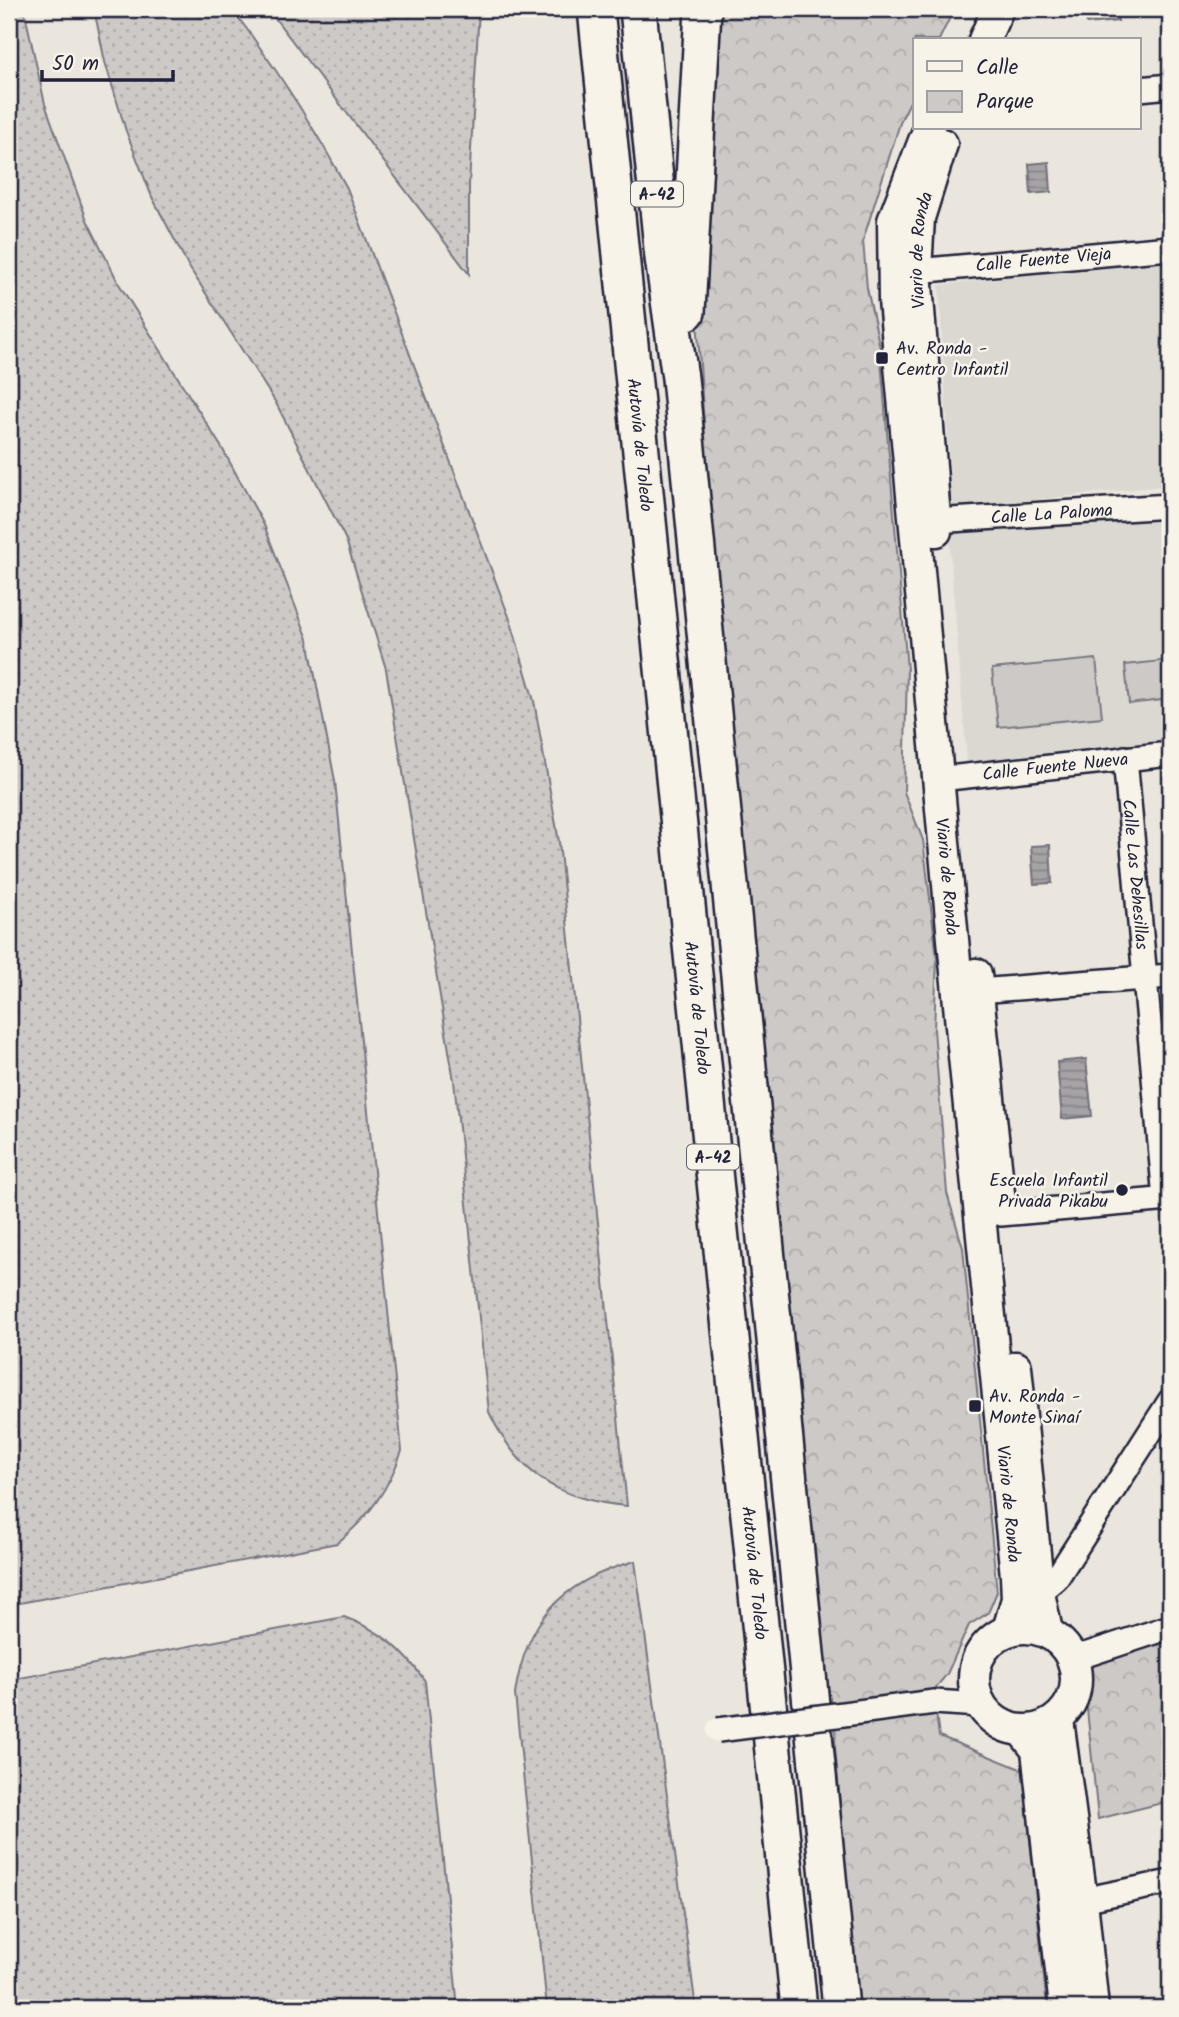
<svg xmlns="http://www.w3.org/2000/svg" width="1179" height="2017" font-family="Kalam,sans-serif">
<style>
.built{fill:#dbd8d2}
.grass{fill:url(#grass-dots);stroke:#787680;stroke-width:2}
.park{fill:url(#park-crowns);stroke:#787680;stroke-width:2}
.garden{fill:#cdc9c6;stroke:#787680;stroke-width:2}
.water{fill:url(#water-rules);stroke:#716f7b;stroke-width:2}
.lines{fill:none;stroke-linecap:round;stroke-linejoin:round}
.minor-casing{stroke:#22223b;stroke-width:28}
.major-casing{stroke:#22223b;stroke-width:35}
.highway-casing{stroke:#22223b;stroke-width:40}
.minor{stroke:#f7f3e8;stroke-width:23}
.major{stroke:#f7f3e8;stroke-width:30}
.highway{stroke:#f7f3e8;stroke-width:35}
.minor-bridge-casing{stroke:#22223b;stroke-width:28;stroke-linecap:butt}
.minor-bridge{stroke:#f7f3e8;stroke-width:23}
.poi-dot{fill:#22223b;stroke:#f7f3e8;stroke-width:2.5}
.labels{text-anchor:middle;stroke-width:5;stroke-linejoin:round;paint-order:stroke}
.shield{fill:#f7f3e8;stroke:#62616f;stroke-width:2}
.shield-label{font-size:16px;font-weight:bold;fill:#22223b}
.street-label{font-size:18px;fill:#22223b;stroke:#f7f3e8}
.poi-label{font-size:18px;fill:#22223b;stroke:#f7f3e8;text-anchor:start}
</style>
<defs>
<pattern id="grass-dots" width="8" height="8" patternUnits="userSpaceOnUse" patternTransform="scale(1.75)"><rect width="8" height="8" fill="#cdc9c6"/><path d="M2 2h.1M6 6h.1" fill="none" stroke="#b0acab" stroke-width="1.8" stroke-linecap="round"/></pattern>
<pattern id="park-crowns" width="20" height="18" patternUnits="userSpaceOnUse" patternTransform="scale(1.75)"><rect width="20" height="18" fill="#cdc9c6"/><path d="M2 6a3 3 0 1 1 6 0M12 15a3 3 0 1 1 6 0" fill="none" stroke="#b0acab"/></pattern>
<pattern id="water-rules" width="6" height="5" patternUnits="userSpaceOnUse" patternTransform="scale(1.75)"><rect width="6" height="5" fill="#a6a3a6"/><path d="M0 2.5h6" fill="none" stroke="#878488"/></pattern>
</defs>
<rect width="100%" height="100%" fill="#eae6de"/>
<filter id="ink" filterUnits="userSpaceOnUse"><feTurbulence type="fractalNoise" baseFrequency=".0143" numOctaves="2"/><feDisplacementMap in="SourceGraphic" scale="14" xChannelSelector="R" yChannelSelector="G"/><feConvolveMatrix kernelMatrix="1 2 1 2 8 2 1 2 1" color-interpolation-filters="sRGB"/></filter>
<g filter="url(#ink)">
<g class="built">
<path d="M1170 260V485L952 509 939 285Z"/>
<path d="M1170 510V740L967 763 948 525Z"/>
</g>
<g class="grass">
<path d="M9 9H24L45 104 87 220 119 284 222 448 264 525 308 639 335 781 402 1451C388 1490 369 1517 337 1543L9 1605Z"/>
<path d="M94 9H232C275 66 313 125 347 188L511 622 534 701 559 842 627 1506C558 1500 519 1475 489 1412L454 1081 386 669 346 540 276 403 189 267 152 197 126 131 105 62Z"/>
<path d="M268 9H479L469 185V274Z"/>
<path d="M635 1561 696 2008H547L515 1694C526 1619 562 1581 635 1561Z"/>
<path d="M344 1617C380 1630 403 1649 425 1681L458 2008H9V1680Z"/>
</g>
<g class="park">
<path d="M703 9H954L939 40H915V92L901 120 863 240 867 288 880 348 907 669 904 792 923 840 937 958 934 1029 947 1193 963 1248 997 1592 988 1613 969 1625 947 1674 933 1691 939 1736 1023 1770 1047 2008H858L835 1747 836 1715 812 1718 710 519 691 225Z"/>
<path d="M1170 1639V1801L1098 1819 1086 1699 1091 1665Z"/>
</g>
<g class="garden">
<path d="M1096 659 1102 717 998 727 992 669Z"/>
<path d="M1170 660V699L1129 704 1125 665Z"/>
</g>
<g class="water">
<path d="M1085 9H1117L1118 21 1087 24Z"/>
<path d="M1049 162 1051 192 1031 194 1029 164Z"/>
<path d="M1050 845 1052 883 1034 884 1031 846Z"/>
<path d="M1086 1059 1092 1116 1062 1119 1057 1062Z"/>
</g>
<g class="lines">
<g class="minor-casing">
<g id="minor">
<path d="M1139 89 1170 86"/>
<path id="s1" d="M916 271 1170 248"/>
<path id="s2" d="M935 521 1170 506"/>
<path id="s3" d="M1125 758 1165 1199"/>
<path id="s4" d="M939 779 1170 754"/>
<path d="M978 991 1170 976"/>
<path d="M1001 1214 1170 1199"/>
<path d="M1039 1593 1056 1579 1170 1401"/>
<path d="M1069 1654 1085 1655 1170 1627"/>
<path d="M836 1715 934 1702 980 1705"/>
<path d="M1082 1900 1170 1882"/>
</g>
</g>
<g class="major-casing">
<g id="major">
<path d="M984 40 998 9"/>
<path id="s5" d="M929 128 893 221 894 300 961 1026 1016 1576 1017 1599 1008 1630"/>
<path id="s6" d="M936 531 916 271 919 218 942 144"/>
<path d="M976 974 1000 1203"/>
<path d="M1016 1367 1039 1593 1047 1631"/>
<circle cx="1025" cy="1679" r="51"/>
<path d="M1058 1720 1082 1900 1093 2008"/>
<path d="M1022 1731 1037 1750 1065 2008"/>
</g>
</g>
<g class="highway-casing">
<g id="highway">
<path id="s7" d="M596 9 799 2008"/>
<path d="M638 9 663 258 680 378 841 2008"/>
<path d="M687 312 703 9"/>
</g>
</g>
<use href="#minor" class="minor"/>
<use href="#major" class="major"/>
<use href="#highway" class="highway"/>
<g class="minor-bridge-casing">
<path id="minor-bridge" d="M718 1730 836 1715"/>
</g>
<use href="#minor-bridge" class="minor-bridge"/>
</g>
</g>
<g class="poi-dot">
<rect x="875" y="351" width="14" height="14" rx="3.5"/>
<circle cx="1122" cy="1190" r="7"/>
<rect x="968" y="1399" width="14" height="14" rx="3.5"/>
</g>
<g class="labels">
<g class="shield">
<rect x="631" y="181.5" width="52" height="25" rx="5"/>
<rect x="687" y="1144.5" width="52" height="25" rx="5"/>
</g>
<g class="shield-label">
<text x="657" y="200">A-42</text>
<text x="713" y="1163">A-42</text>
</g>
<g class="street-label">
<text dy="6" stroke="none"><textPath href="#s6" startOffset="282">Viario de Ronda</textPath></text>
<text dy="6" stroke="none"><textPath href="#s1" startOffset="128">Calle Fuente Vieja</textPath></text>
<text dy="6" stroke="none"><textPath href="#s7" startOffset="438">Autovía de Toledo</textPath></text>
<text dy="6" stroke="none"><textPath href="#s2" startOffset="117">Calle La Paloma</textPath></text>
<text dy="6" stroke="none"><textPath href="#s4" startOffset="117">Calle Fuente Nueva</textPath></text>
<text dy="6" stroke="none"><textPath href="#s3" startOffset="117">Calle Las Dehesillas</textPath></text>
<text dy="6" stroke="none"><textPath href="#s5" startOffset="758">Viario de Ronda</textPath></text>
<text dy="6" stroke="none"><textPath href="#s7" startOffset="1004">Autovía de Toledo</textPath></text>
<text dy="6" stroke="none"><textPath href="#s5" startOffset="1388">Viario de Ronda</textPath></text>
<text dy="6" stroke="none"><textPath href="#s7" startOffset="1572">Autovía de Toledo</textPath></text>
</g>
<g class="poi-label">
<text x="896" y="354">Av. Ronda -<tspan x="896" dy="21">Centro Infantil</tspan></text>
<text x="1108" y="1186" text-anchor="end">Escuela Infantil<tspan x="1108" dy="21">Privada Pikabu</tspan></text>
<text x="989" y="1402">Av. Ronda -<tspan x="989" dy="21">Monte Sinaí</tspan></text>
</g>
</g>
<rect width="1179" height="2017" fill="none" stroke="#f7f3e8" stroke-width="35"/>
<rect x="18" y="18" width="1144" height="1982" fill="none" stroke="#22223b" stroke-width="2.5" filter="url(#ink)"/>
<rect x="913" y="38" width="228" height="91" fill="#f7f3e8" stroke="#a29fa3" stroke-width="2"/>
<rect x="927" y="61" width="35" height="10" fill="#f7f3e8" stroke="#a29fa3" stroke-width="2"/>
<text x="976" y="74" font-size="21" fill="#22223b">Calle</text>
<rect x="927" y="91" width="35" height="21" fill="url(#park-crowns)" stroke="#a29fa3" stroke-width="2"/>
<text x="976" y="108" font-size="21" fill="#22223b">Parque</text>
<path d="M42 70v10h131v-10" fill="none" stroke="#22223b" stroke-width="3.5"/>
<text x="52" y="70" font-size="21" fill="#22223b" stroke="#f7f3e8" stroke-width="5" paint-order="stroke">50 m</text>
</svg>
